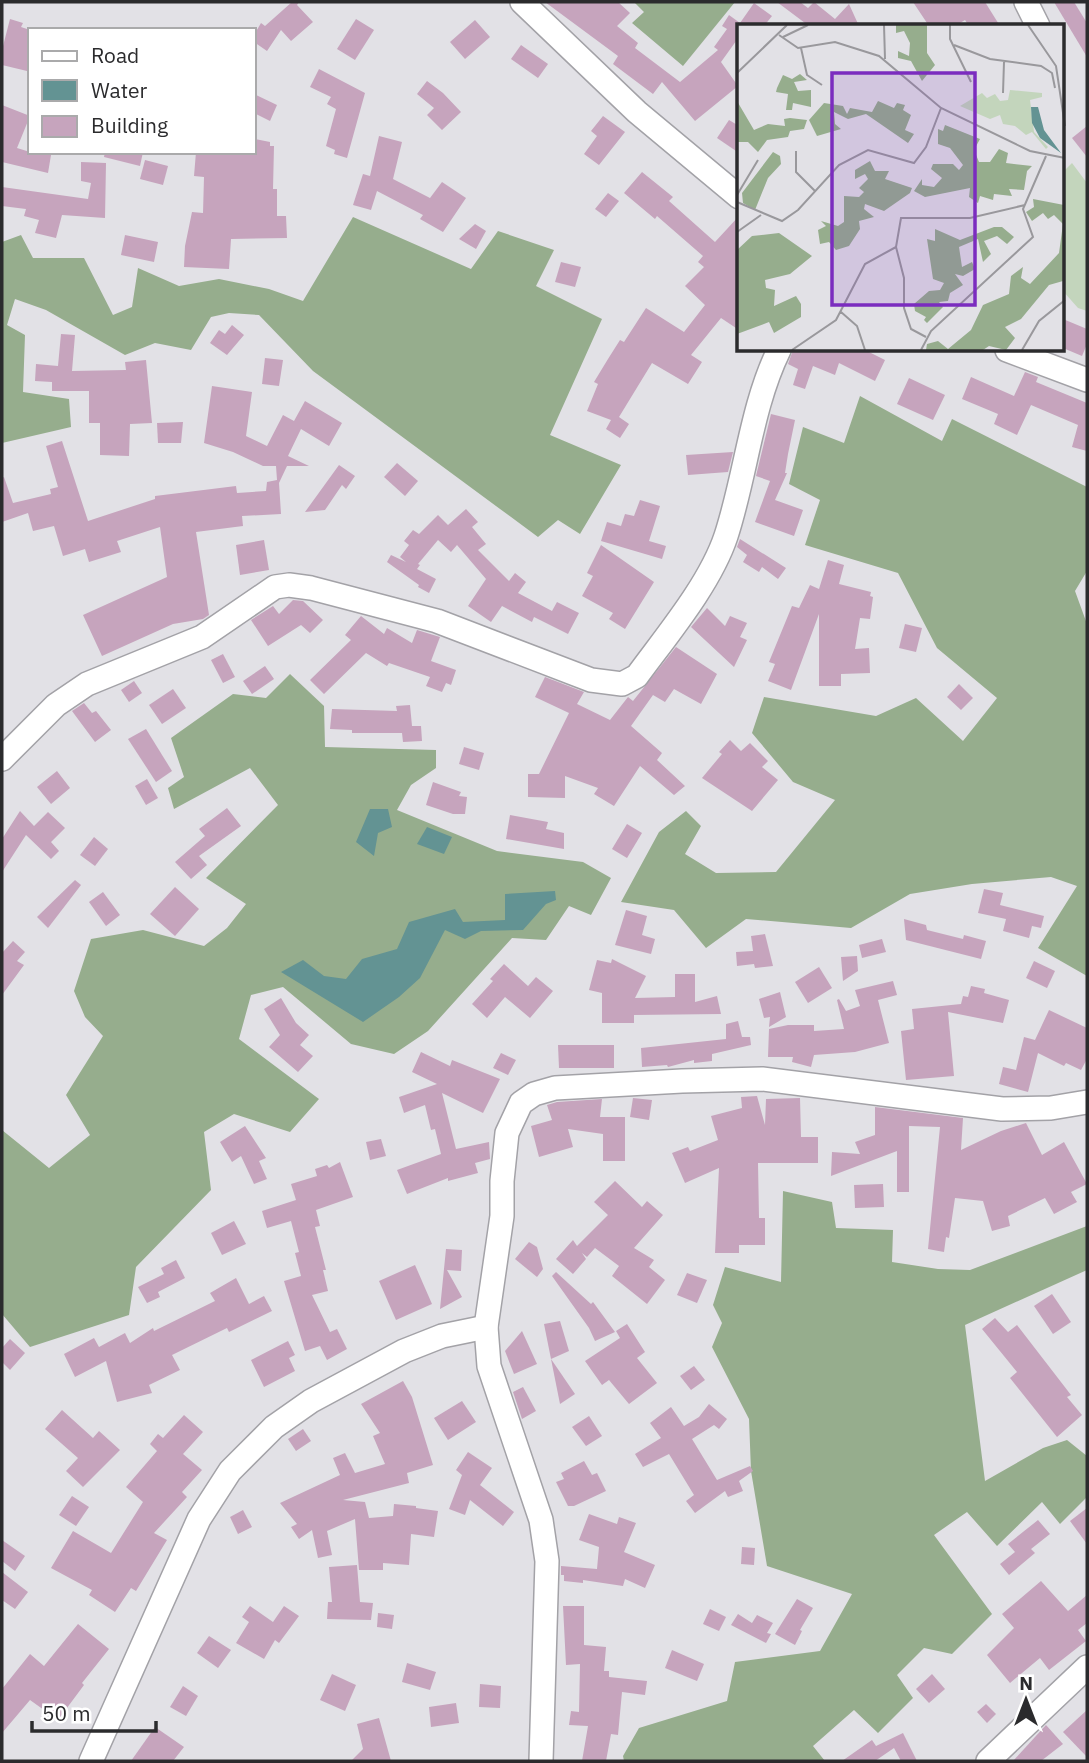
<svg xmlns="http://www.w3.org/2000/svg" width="1089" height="1763" font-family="'IBM Plex Sans',sans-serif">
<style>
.green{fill:#c3d5bc}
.forest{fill:#96ad8d}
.water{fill:#639393}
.building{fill:#c6a4bd}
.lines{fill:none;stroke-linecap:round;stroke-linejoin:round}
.minor-casing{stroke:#a3a2a7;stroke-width:26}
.minor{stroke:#fff;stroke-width:23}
.inset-road{fill:none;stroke:#99989c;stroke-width:2}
.view{fill:#7b2cbf;fill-opacity:0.15;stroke:#7b2cbf;stroke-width:3.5}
.inset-edge{fill:none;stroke:#2b2b2d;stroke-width:3.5}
</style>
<rect width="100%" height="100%" fill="#e2e1e6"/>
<path class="green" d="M1072 163 1087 183V311L1078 308 1063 291V172Z"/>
<g class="forest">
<path d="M634 2H735L683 66 632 23 644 12Z"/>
<path d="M353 217 471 269 498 231 554 250 536 286 602 319 550 435 621 465 580 534 558 520 538 537 313 371 259 315 229 313 211 317 191 350 155 343 125 355 46 310 15 299 7 325 25 335 23 392 69 399 71 427 2 443V242L21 235 33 258H84L113 315 132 307 138 268 179 286 219 279 269 289 303 301Z"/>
<path d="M860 396 942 441 952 419 1087 487V571L1075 591 1087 624V976L1038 948 1077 886 1051 877 972 884 910 894 851 928 746 919 706 948 674 910 621 902 659 832 686 811 701 826 685 854 716 873 776 872 835 800 793 782 752 733 764 697 876 716 916 698 963 741 997 698 937 648 898 573 805 545 820 500 789 484 803 427 844 443Z"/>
<path d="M290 674 324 706 325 747 436 750V768L411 785 397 810 497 851 583 862 611 878 591 915 569 906 546 940 512 938 428 1031 394 1054 351 1044 283 987 251 995 239 1039 319 1099 290 1132 234 1114 204 1132 211 1190 136 1267 129 1315 30 1347 2 1314V1130L49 1168 90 1135 66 1095 103 1036 85 1017 74 991 91 939 143 930 204 946 227 928 246 904 206 878 278 805 250 768 174 809 168 788 184 777 171 738 233 694 266 698Z"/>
<path d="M783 1191 832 1202 836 1228 893 1230 892 1262 938 1269 970 1270 1087 1226V1270L965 1325 985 1481 1043 1448 1067 1440 1087 1456V1497L1060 1524 1042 1502 997 1546 967 1512 934 1535 992 1614 952 1654 924 1648 897 1675 913 1698 878 1733 854 1710 813 1746 825 1761H624L623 1756 639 1728 727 1701 735 1662 820 1651 852 1594 767 1566 751 1471 749 1419 712 1347 722 1323 713 1305 725 1267 781 1282Z"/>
</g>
<g class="water">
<path d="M370 809H388L392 827 378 833 374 856 356 842Z"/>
<path d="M427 827 452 837 444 854 417 844Z"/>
<path d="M555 891 556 900 546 904 523 930 481 931 465 939 445 930 420 978 399 997 363 1022 281 972 303 960 324 976 346 979 362 959 397 949 409 922 455 909 463 922 505 920V894Z"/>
</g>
<g class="building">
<path d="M292 2H299L297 5 313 22 291 41 281 30 267 51 254 42V35L261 23 265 26Z"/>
<path d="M545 2H618L630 13 617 26 638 43 635 48 680 82 718 50 714 47 727 29 722 26 729 15 740 23 754 3 772 16 764 26H739V37L721 62 738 86 695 121 662 82 653 94 613 64 618 56Z"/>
<path d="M777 2H800L808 8 814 2 835 19 849 4 859 26H809Z"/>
<path d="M913 2H985L1000 26H969L965 20 955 26H929Z"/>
<path d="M1054 2H1074L1087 23V57Z"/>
<path d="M10 19 23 23 21 27 30 30V62L27 71 2 65V50Z"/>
<path d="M356 19 374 30 355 60 337 49Z"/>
<path d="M475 20 490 37 465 59 450 42Z"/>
<path d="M521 45 548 64 538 78 511 59Z"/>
<path d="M319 69 365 93 347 158 334 154 335 150 326 146 336 109 327 104 331 97 310 87Z"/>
<path d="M427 81 443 93 461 112 442 130 427 115 434 108 417 94Z"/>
<path d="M254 94 277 105 270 121 254 113Z"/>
<path d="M2 105 30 116 17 148 30 152 51 155 48 173 2 162Z"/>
<path d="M603 116 625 132 599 165 584 154 597 136 591 131Z"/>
<path d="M729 120 739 126V153L717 138Z"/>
<path d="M1087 126V157L1072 138Z"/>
<path d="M379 136 402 142 393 179 430 198 442 182 466 198 443 232 420 219 423 215 377 191 371 210 353 205 363 174 370 176Z"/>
<path d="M255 139 270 142V146H274L273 189H277V216H286L287 238 231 239 229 269 184 267 185 246 192 212 203 213 204 177 194 176 196 152H254Z"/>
<path d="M105 152H143L140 166 104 157Z"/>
<path d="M145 160 168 166 163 185 140 179Z"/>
<path d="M81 162 106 163 105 218 62 215 56 238 35 233 39 220 24 216 26 209 2 206V187L88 199 91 183 81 181Z"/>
<path d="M642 172 673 197 669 201 715 242 739 216V330L721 318 691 355 702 362 688 384 652 363 619 417 629 424 620 438 606 429 611 420 587 411 598 384 594 382 608 359 620 340 624 342 646 308 684 332 705 305 685 286 704 267 698 262 703 256 657 216 655 219 624 193Z"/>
<path d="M608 193 619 201 606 217 595 209Z"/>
<path d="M475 224 486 231 476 249 459 239Z"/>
<path d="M125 235 158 242 154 262 121 255Z"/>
<path d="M561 262 581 267 575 287 555 282Z"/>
<path d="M1063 319 1087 329V344L1082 356 1063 348Z"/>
<path d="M232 325 244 335 227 355 210 343 219 330 225 334Z"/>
<path d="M61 334 75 335 72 371 126 370 125 362 146 360 152 423 130 424 129 456 100 455V423H89V391H52V382L35 381 36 364 58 366Z"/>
<path d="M793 350H865L885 360 875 381 839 363 835 375 813 366 805 389 793 385 798 369 788 364Z"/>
<path d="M265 358 283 360 279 386 262 384Z"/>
<path d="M1025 372 1038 377 1036 382 1087 403V451L1072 447 1078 425 1031 405 1017 435 994 424 998 414 962 399 971 377 1014 396Z"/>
<path d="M909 378 945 395 933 420 897 404Z"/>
<path d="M212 386 252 392 246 436 267 446 283 415 294 421 305 401 342 423 329 446 301 429 288 456 309 466H287L279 483 281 514 242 516 243 526 196 532 209 615 203 619 173 624 102 656 83 615 167 577 160 527 117 541 121 552 89 562 85 549 63 556 54 526 33 531 28 513 2 522V478L4 477 13 503 51 494 50 489 58 487 46 446 62 441 88 521 155 499V496L236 486 237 493 266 491 267 482 277 480 276 466H263L233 452 204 443Z"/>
<path d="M771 414 795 420 788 454 785 473H787L775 500 803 510 794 536 755 522 770 481 756 476Z"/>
<path d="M183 422 181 443H158L157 423Z"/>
<path d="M733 452 728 472 688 475 686 455Z"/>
<path d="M397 463 418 481 405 496 384 477Z"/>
<path d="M339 465 355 476 346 489 342 485 325 510 305 512Z"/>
<path d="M640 500 660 506 649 541 666 546 662 559 601 541 607 522 621 526 625 514 634 516Z"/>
<path d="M466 509 478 522 472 527 486 544 478 550 509 581 515 573 526 582 518 593 552 611 557 602 579 613 568 634 534 617 532 622 502 606 491 622 468 606 486 579 457 545 451 552 438 540 418 564 420 565 417 569 436 579 429 593 418 587 419 585 387 562 391 555 406 562 400 557 409 545 404 541 413 530 419 534 438 515 448 525Z"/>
<path d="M740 539 786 568 778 579 762 567 759 572 743 562 747 555 737 547Z"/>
<path d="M264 540 269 570 240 575 236 545Z"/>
<path d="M601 545 654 582 625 629 609 619 613 613 582 596 593 576 587 573Z"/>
<path d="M828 560 844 565 839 584 871 592 870 596 873 597 870 619 860 618 855 649 869 648 870 673 841 674V686H819V614L791 690 768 681 775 664 769 662 792 606 799 608 810 585 819 589Z"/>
<path d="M293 600 303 601 323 620 310 633 301 625 268 646 251 620 273 606 279 614Z"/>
<path d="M707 608 725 626 730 616 747 623 740 637 747 640 734 667 691 627Z"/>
<path d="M361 616 384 634 387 628 412 643 417 630 440 637 431 661 456 670 451 685 446 683 442 692 426 686 430 677 389 663 387 666 366 653 324 694 310 680 351 640 345 635Z"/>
<path d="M905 624 922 628 916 652 899 648Z"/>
<path d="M676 647 717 674 701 704 674 689 665 702 653 695 631 726 662 753 657 760 685 786 674 795 640 766 614 806 594 794 598 788 565 776V798L528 797V774H539L569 713 535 697 545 677 584 692 577 704 610 720 628 697 633 701Z"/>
<path d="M223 654 235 677 223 683 211 660Z"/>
<path d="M265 666 274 679 252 694 243 681Z"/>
<path d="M134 681 142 693 129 702 121 690Z"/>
<path d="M959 684 973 698 961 710 947 697Z"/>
<path d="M173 689 186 708 162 724 149 705Z"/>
<path d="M84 703 92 713 96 711 111 730 95 742 72 711Z"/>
<path d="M410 705 412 726H421L422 741 403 742 402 733H352V730L330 729 332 709 397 711 396 706Z"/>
<path d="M146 729 172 771 156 782 128 739Z"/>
<path d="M730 740 741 751 750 743 768 761 762 767 778 780 752 811 702 778 722 754 719 752Z"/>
<path d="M464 747 484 753 479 770 459 764Z"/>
<path d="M57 771 70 788 51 804 37 787Z"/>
<path d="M147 779 158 798 146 805 135 786Z"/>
<path d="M433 782 461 792 459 796 467 797 465 814H453L426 805Z"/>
<path d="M227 808 241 826 199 856 207 865 191 879 175 862 205 836 199 829Z"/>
<path d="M20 811 34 826 48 812 65 828 51 842 59 851 51 859 26 835 2 872V839Z"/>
<path d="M510 815 548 822 546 829 564 833V849L506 839Z"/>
<path d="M627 824 642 833 627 858 612 849Z"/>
<path d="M94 837 108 849 95 866 80 855Z"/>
<path d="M75 880 81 885 48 928 37 917Z"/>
<path d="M175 887 199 909 175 936 150 914Z"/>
<path d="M984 889 1003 893 1000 905 1044 916 1041 928 1032 926 1029 938 1003 931 1006 919 978 913Z"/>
<path d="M103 892 120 915 106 926 89 902Z"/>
<path d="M626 910 647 916 642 935 655 939 651 954 615 945Z"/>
<path d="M904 919 926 925 927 930 963 939 964 935 986 941 981 959 906 940Z"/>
<path d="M765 934 773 966 755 968 754 964 737 966 736 952 753 951 751 936Z"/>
<path d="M882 939 886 952 862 958 859 945Z"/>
<path d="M13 941 25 952 17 961 24 965 2 995V953Z"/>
<path d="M857 956 858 971 843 981 841 957Z"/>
<path d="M612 959 646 976 635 998 675 997V974H695V1002L717 996 721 1014 634 1015V1023H602V993L589 990 597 960 611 963Z"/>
<path d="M1034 961 1055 971 1047 988 1026 978Z"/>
<path d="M504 964 528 986 536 977 553 991 530 1018 505 997 487 1018 472 1004 493 981 490 979Z"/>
<path d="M819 967 832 988 808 1003 795 982Z"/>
<path d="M893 981 897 995 878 1000 889 1043 855 1052 814 1055 811 1067 792 1062 793 1057H768L769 1029 788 1025H814V1031L844 1029 837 1000 839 999 846 1011 860 1006 855 990Z"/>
<path d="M971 986 985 989 984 993 1009 1000 1003 1023 948 1012 954 1076 906 1080 901 1031 914 1029 912 1009 961 1004 963 996 968 997Z"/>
<path d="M780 992 786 1017 769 1027 770 1017 764 1018 759 999Z"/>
<path d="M281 998 296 1023 309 1035 300 1045 313 1056 298 1072 269 1047 280 1035 264 1009Z"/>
<path d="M1049 1010 1087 1028V1059L1081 1070 1066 1063 1064 1066 1038 1053 1028 1092 999 1084 1003 1067 1016 1070 1024 1037 1035 1040Z"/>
<path d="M738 1021 742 1037H750L751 1045 712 1054V1061L694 1063V1060L668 1067 667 1065 642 1067 641 1048 726 1039V1024Z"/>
<path d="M558 1045H614V1068H559Z"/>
<path d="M421 1052 450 1066 452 1060 500 1079 483 1113 442 1093 456 1149 489 1142 490 1159 475 1163 478 1173 448 1181V1178L407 1194 397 1170 441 1154 435 1129 431 1130 425 1105 404 1113 399 1097 437 1084 412 1072Z"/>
<path d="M501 1053 516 1060 508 1075 493 1068Z"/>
<path d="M757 1096 765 1125 766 1099 800 1098 801 1137H818V1163H758L759 1218H765V1245H739V1253H715L719 1168 685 1183 672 1153 688 1147 690 1151 718 1140 711 1116 742 1108 741 1097Z"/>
<path d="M633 1098 652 1100 649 1120 630 1117Z"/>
<path d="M602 1099 600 1117H625V1161H603V1134L568 1129 573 1147 539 1157 531 1126 552 1120 547 1105 557 1102Z"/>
<path d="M875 1107 963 1118 961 1150 1001 1131 1026 1123 1042 1155 1064 1142 1087 1184 1071 1192 1077 1202 1054 1214 1045 1198 1008 1216 1010 1226 992 1231 983 1201 955 1198 949 1238 946 1237 944 1252 928 1249 940 1127 909 1126V1192H897V1151L831 1176 832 1152 860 1154 855 1142 875 1135Z"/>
<path d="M245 1126 266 1158 259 1161 267 1179 254 1184 241 1156 232 1162 220 1142Z"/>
<path d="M381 1139 386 1156 370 1160 366 1142Z"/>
<path d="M340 1162 353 1197 316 1210 320 1226 315 1227 326 1270H323L328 1291 312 1295 330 1332 337 1329 347 1349 327 1360 320 1346 305 1351 284 1281 301 1276 295 1253 299 1252 291 1221 267 1228 262 1211 296 1200 291 1184 317 1176 315 1169 327 1165 329 1168Z"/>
<path d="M615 1181 642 1207 647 1201 663 1215 634 1248 654 1260 649 1267 665 1280 647 1304 612 1276 619 1266 595 1248 587 1257 582 1253 586 1259 573 1274 556 1259 573 1240 577 1246 608 1215 594 1202Z"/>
<path d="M883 1184 884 1207 855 1208 854 1185Z"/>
<path d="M234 1221 246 1244 222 1255 211 1233Z"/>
<path d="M529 1242 537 1247 543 1269 537 1277 515 1259Z"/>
<path d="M446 1249 462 1250 461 1271 447 1270 462 1297 440 1309Z"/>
<path d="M176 1260 185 1278 158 1292 160 1297 147 1303 138 1287 164 1274 161 1268Z"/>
<path d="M415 1265 432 1304 396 1320 379 1281Z"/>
<path d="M556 1272 591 1304 593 1302 615 1332 595 1341 589 1328 552 1276Z"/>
<path d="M687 1273 707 1280 697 1303 677 1295Z"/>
<path d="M236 1278 249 1304 264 1296 272 1311 229 1332 227 1328 172 1355 180 1370 149 1385 152 1393 117 1402 106 1361 75 1377 64 1354 94 1338 99 1347 125 1333 130 1343 153 1328 154 1331 215 1301 210 1293Z"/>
<path d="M1052 1294 1071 1322 1053 1334 1034 1306Z"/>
<path d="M995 1318 1008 1332 1017 1325 1071 1395 1067 1397 1082 1415 1057 1437 1010 1378 1017 1372 982 1329Z"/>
<path d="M560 1321 569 1351 551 1359 544 1324Z"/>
<path d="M627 1324 645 1352 637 1358 657 1383 629 1404 609 1380 602 1385 585 1361 620 1338 616 1331Z"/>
<path d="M522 1331 537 1364 514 1374 505 1351Z"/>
<path d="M10 1339 25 1353 10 1370 2 1362V1348Z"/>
<path d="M288 1341 295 1355 289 1358 295 1371 264 1387 251 1360Z"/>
<path d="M551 1359 575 1394 560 1404Z"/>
<path d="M694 1366 705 1380 691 1390 680 1376Z"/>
<path d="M403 1381 412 1397 433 1465 407 1473 409 1483 343 1500 365 1502 369 1518 393 1516 394 1504 416 1506V1508L438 1511 434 1537 411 1534 409 1565 383 1563V1570H359L355 1519 327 1531 332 1555 318 1558 312 1530 299 1539 291 1527 297 1524 280 1503 340 1475 333 1458 345 1453 355 1473 385 1464 373 1436 380 1433 361 1404Z"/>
<path d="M523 1387 536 1411 522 1419 513 1392Z"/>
<path d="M462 1401 476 1422 448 1440 434 1418Z"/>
<path d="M709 1404 727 1419 719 1429 714 1425 692 1439 717 1480 750 1466 753 1471 739 1481 743 1491 728 1497 725 1491 695 1513 686 1501 694 1495 669 1454 643 1467 635 1454 661 1438 650 1423 671 1407 684 1426 699 1417Z"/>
<path d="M62 1410 93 1438 99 1431 120 1450 83 1487 66 1471 78 1458 45 1429Z"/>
<path d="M184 1415 203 1432 183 1454 202 1470 182 1492 187 1497 154 1533 167 1540 136 1591 131 1588 115 1612 89 1595 92 1590 51 1568 73 1531 111 1553 143 1502 126 1487 157 1451 150 1444 158 1434 163 1438Z"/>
<path d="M589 1416 602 1436 586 1446 572 1427Z"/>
<path d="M303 1429 311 1441 296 1451 288 1439Z"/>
<path d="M468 1452 492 1468 480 1485 514 1512 503 1526 470 1500 465 1515 449 1509 462 1475 456 1470Z"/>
<path d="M584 1461 592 1475 597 1473 606 1491 574 1506H568L556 1482 564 1479 561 1473Z"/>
<path d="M72 1496 89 1507 76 1526 59 1515Z"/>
<path d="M1087 1508V1544L1070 1521Z"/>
<path d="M243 1510 252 1527 238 1534 230 1517Z"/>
<path d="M589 1514 617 1524 619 1517 636 1523 624 1552 655 1565 645 1588 625 1579 623 1586 583 1580V1583L564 1581V1575H561V1566L597 1569 599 1547 579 1540Z"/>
<path d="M1038 1520 1050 1534 1031 1549 1035 1553 1009 1575 1000 1564 1015 1552 1008 1544Z"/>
<path d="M2 1540 25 1556 15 1571 2 1561Z"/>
<path d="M742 1547 755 1548 754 1565 741 1564Z"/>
<path d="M357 1565 360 1602 373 1603 371 1620 327 1619 328 1602H332L329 1567Z"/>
<path d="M2 1572 28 1592 15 1609 2 1600Z"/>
<path d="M1041 1581 1068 1611 1087 1595V1623L1078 1630 1086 1641 1049 1670 1040 1658 1010 1683 987 1655 1014 1628 1002 1614Z"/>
<path d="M797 1599 813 1608 800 1630 802 1631 795 1645 775 1634Z"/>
<path d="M250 1606 273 1622 284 1606 299 1616 279 1643 275 1640 264 1659 236 1643 249 1622 242 1617Z"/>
<path d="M563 1606H584V1645L606 1647 604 1671H609V1677L647 1681 645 1695 622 1692 618 1735 611 1734 606 1761H582L588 1726 569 1725 571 1711 579 1712 580 1664 566 1665Z"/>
<path d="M710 1609 726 1617 719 1631 703 1624Z"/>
<path d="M378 1613 394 1615 392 1629 377 1627Z"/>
<path d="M738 1614 752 1623 757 1615 773 1623 767 1633 771 1634 766 1643 731 1625Z"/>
<path d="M78 1624 109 1649 82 1683 84 1685 58 1720 30 1700 2 1733V1689L30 1654 44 1666Z"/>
<path d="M209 1636 231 1650 218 1668 197 1653Z"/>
<path d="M672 1650 704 1664 697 1681 665 1668Z"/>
<path d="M407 1663 436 1672 430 1690 402 1682Z"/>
<path d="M332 1674 356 1685 345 1711 320 1700Z"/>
<path d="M932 1674 945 1689 929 1703 916 1689Z"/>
<path d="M480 1684 501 1686 500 1708 479 1707Z"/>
<path d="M183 1686 198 1696 186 1716 170 1707Z"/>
<path d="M456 1703 459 1723 431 1727 429 1707Z"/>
<path d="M986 1704 996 1714 987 1723 977 1712Z"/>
<path d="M1087 1710V1757L1063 1732Z"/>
<path d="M379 1718 391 1761H351L363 1749 357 1724Z"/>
<path d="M1046 1725 1063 1744 1041 1761H1013Z"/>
<path d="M155 1727 184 1747 173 1761H131Z"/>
<path d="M903 1733 917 1761H901L894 1748 875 1761H842L872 1740 876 1746Z"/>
</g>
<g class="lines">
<g class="minor-casing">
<g id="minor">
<path d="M522 2 637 112 739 197"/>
<path d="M1026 2 1038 26"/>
<path d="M1007 350 1087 380"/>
<path d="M2 759 56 705 87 684 202 637 275 587 289 585 311 588 437 621 591 680 622 684 637 676C667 635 710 584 726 536 746 475 751 407 779 350"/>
<path d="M91 1761 199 1519 230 1471 274 1427 311 1401 404 1351 442 1336 486 1327"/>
<path d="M541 1761 547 1561 541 1520 489 1366 486 1327 502 1216V1181L507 1133 521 1103 534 1094 555 1088 682 1081 762 1079 1002 1109 1051 1108 1087 1102"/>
<path d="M988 1761 1087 1667"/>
</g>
</g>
<use href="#minor" class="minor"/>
</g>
<g transform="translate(737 24)">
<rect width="327" height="327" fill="#e2e1e6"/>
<path d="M273 66 305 69V73L293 76 297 108 311 123 309 125 295 108 289 111 278 102 266 100 263 91 253 95 223 82 245 69 250 74 258 70 263 77 271 76Z" fill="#c3d5bc"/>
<path d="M159 1H190V29L198 41 185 57 174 37 161 34V27L172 32 173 19 167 7 159 9ZM63 50 70 56 57 58 61 67 74 66V83L56 79 55 86H49L51 70 39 68 40 64 46 51 55 55ZM0 77 17 106 31 100 48 102 47 95 53 94 70 96 67 105 53 107 51 113 30 116 21 128 11 118H0ZM141 77 157 84 160 79 168 81 166 86 174 91 168 106 177 110 171 119 129 90 111 95 97 88 98 100 104 105 80 112 72 96 87 79 106 82 110 90 113 84 135 88ZM208 101 243 115 237 126 242 138H253L262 125 271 129 269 139 295 142 290 147 287 166 272 165 275 172 257 170 256 176 243 172 241 179 232 173 233 164 188 173 177 167 185 155V161L197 163 205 154 194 145 196 140H216L222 146 226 141 213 124 201 120V105L206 107ZM36 128 43 132 44 140 31 154 18 186 6 179 5 169ZM133 137 138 147H152L148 155 175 164 173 169 147 187 128 180 127 185 137 193 122 197 123 205 112 222 99 226 92 218 83 220 81 206 89 202 84 197 101 202 107 198V172L122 173 127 168 122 164 131 155 128 150 118 155V146ZM296 175 327 181 326 257 312 261 284 295 268 303 278 314 269 326 252 322 246 326H189L190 320 201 317 211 325 234 306 246 281 272 270 274 252 286 243 284 254 293 260 322 229 326 200 317 191 311 195 306 189 295 197 289 188 297 183ZM257 203H265L277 213 270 220 260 212 247 217 254 230 246 238 241 215 222 223 225 243 235 238 238 245 226 252 218 250 226 261 213 269 211 277 202 278 206 283 190 299 187 296 189 293 178 287 177 280 192 267 203 266 207 259 196 255 190 215 198 217V205L223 216ZM42 209 75 232 53 250 28 256 29 264 38 266 37 282 59 272 64 280V293L37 309 32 298 0 310V226L15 212Z" fill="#96ad8d"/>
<path d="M294 83H301L307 106 324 129 303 114 295 99Z" fill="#639393"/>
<path class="inset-road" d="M147 1 148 35M213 1V15L234 58M291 1 319 42 328 102M42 11 61 24 98 18 142 32 204 84 293 127 328 134M46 13 71 1M217 21 253 35 304 42 315 49 318 64M64 24 70 51 85 61M0 49 50 1M266 69 267 38M59 127V148L78 167M0 171 21 136M0 178 45 197 61 186 102 141 131 126 177 139 189 123 204 84M0 208 24 191M104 288 120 302 128 326M189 313 174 305 167 284V254L159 223 164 194H233L288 181M55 326 99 296 128 240 159 223M184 326 194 307 296 213 286 185 309 132M285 326 302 297 328 276"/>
<path class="view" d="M95 49H238V281H95Z"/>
<rect width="327" height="327" class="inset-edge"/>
</g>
<rect width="1089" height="1763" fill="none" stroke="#2b2b2d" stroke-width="7"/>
<rect x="28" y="28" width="228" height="126" fill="#ffffff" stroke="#aaaaab" stroke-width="2"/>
<rect x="42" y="51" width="35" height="10" fill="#ffffff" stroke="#aaaaab" stroke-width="2"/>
<text x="91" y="63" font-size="21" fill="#2b2b2d">Road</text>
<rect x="42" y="80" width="35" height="21" fill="#639393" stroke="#aaaaab" stroke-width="2"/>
<text x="91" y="98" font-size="21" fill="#2b2b2d">Water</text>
<rect x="42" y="116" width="35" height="21" fill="#c6a4bd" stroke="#aaaaab" stroke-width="2"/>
<text x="91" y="133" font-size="21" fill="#2b2b2d">Building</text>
<g transform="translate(1026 1700)" stroke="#ffffff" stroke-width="5" paint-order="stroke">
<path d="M0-5L12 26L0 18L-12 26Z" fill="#2b2b2d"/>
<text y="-10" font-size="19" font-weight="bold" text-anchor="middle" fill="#2b2b2d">N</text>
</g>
<path d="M32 1721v10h124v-10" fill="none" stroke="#2b2b2d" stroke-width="3.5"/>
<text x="42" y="1721" font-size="21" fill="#2b2b2d" stroke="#ffffff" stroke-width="5" paint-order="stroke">50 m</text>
</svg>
